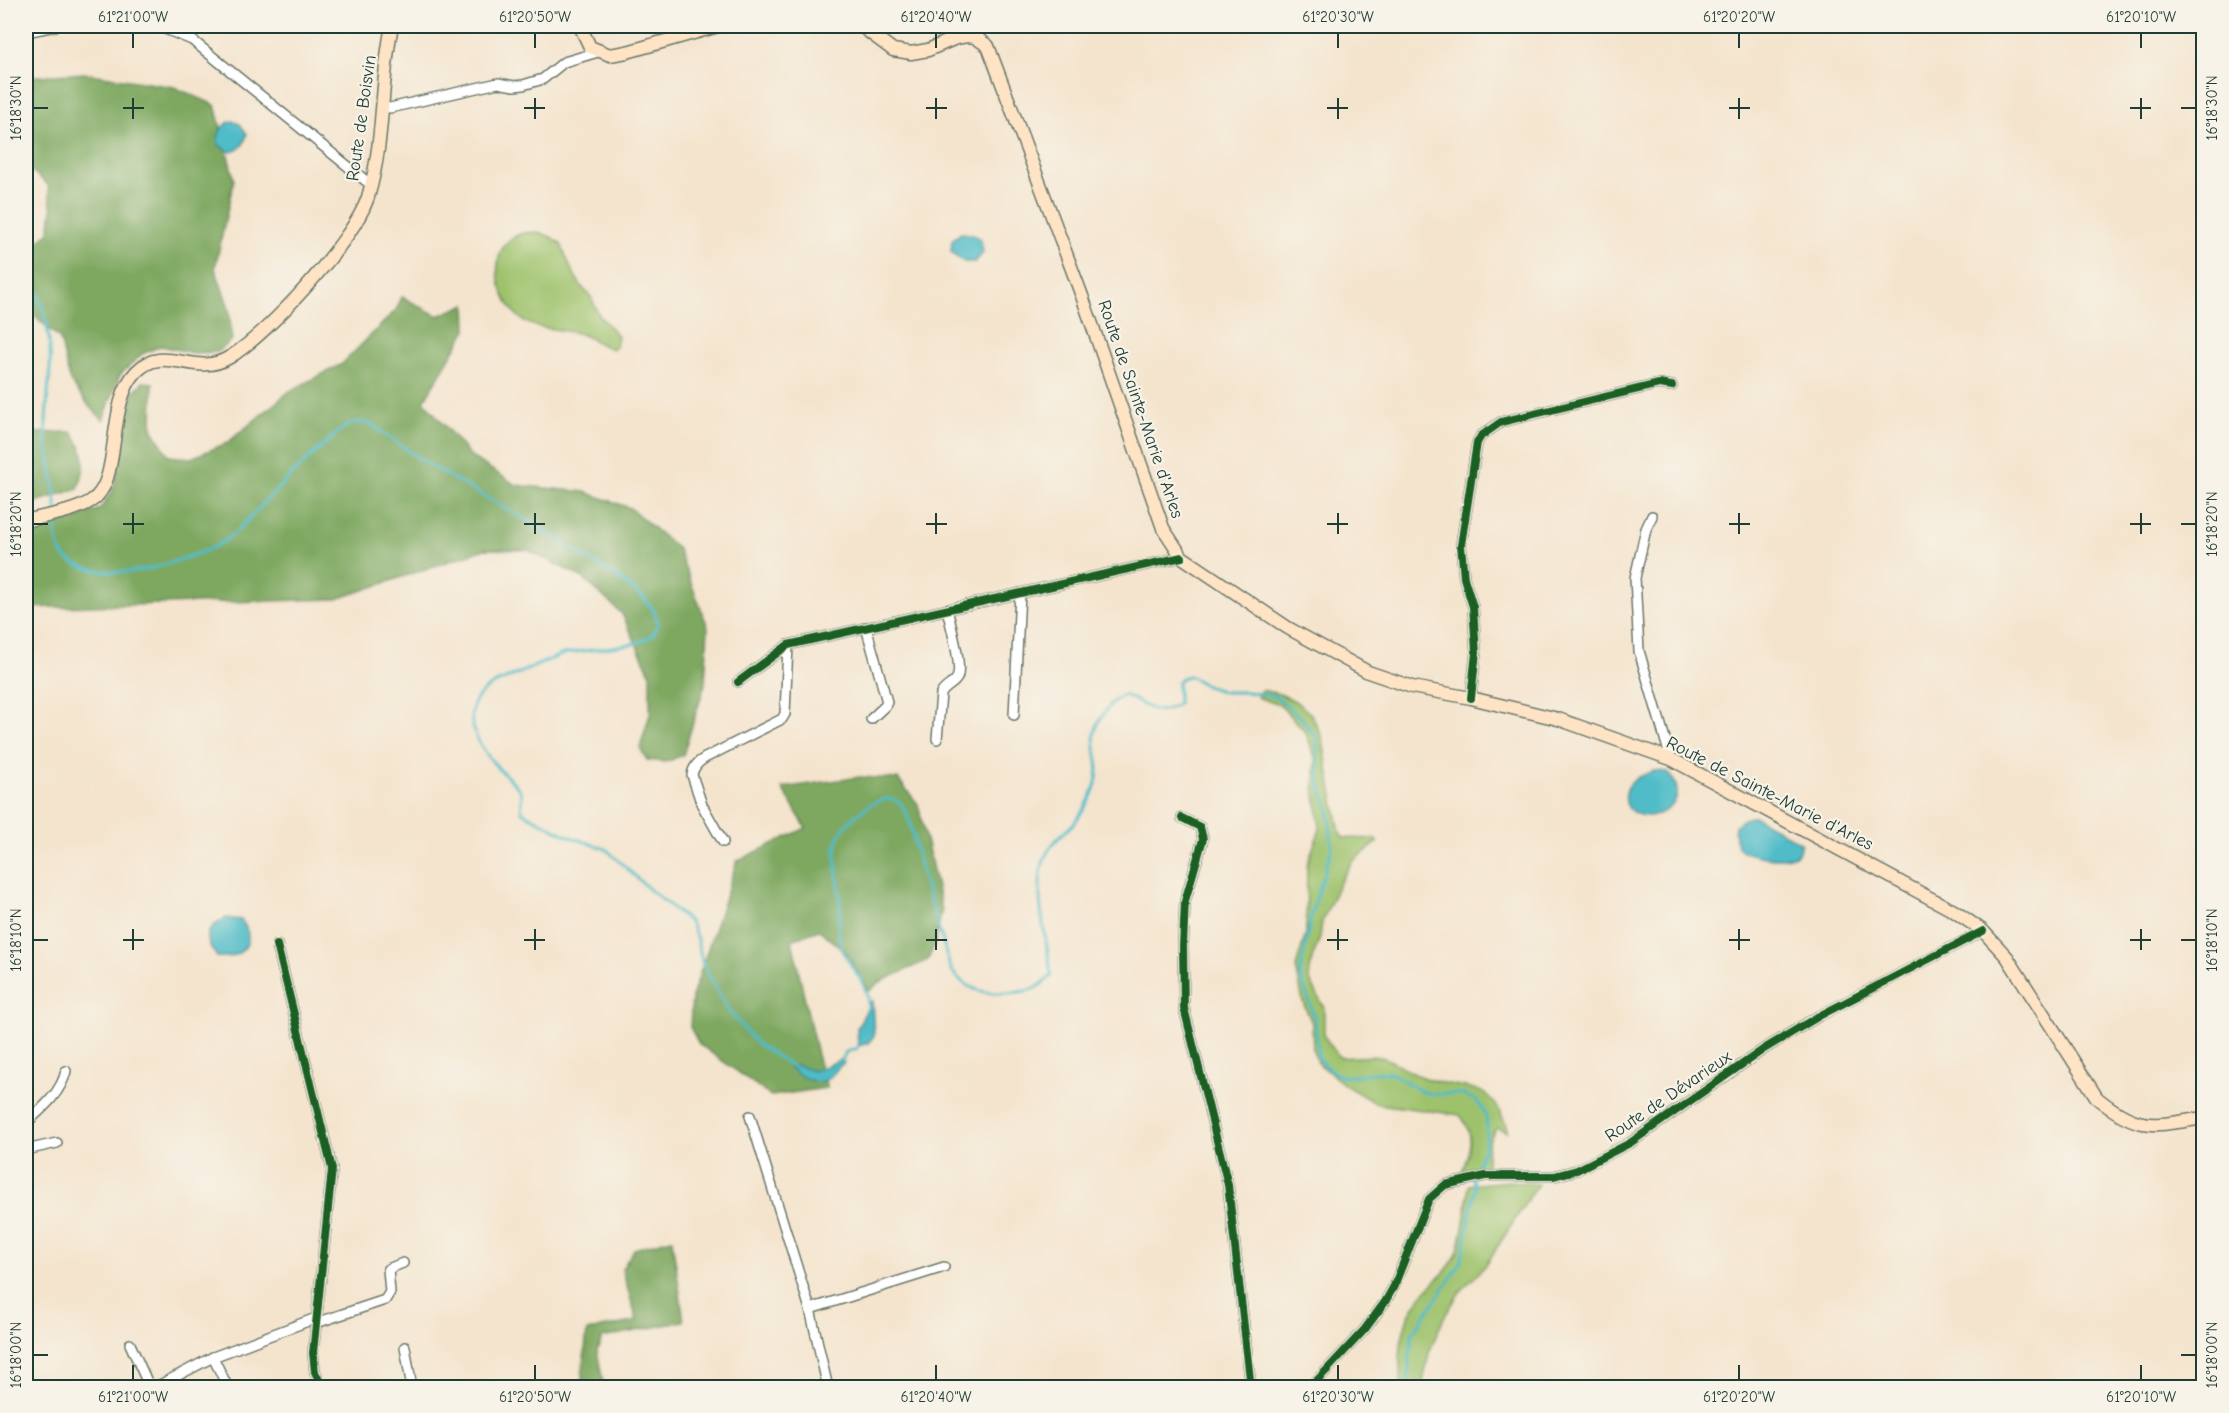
<svg xmlns="http://www.w3.org/2000/svg" width="2229" height="1413" font-family="'Comic Neue',sans-serif">
<style>
.green{fill:#9ec26c;stroke:#5e8050;stroke-width:1.5}
.forest{fill:#7ea860;stroke:#4e724a;stroke-width:1.5}
.water{fill:#4fbcc8;stroke:#377c7e;stroke-width:1.5}
.lines{fill:none;stroke-linecap:round;stroke-linejoin:round}
.stream{stroke:#4fbcc8;stroke-width:3}
.street-casing{stroke:#6a776a;stroke-width:12}
.secondary-casing{stroke:#6a776a;stroke-width:15}
.street{stroke:#fff;stroke-width:9}
.secondary{stroke:#fee4c5;stroke-width:12}
.cycleway-casing{stroke:#f7f3e8;stroke-width:11}
.cycleway{stroke:#1b5e20;stroke-width:8}
.ticks{fill:none;stroke:#1f3d34;stroke-width:2}
.labels{text-anchor:middle;stroke-width:4.5;stroke-linejoin:round;paint-order:stroke}
.street-label{font-size:18px;fill:#1f3d34;stroke:#f7f3e8}
.neatline{fill:none;stroke:#1f3d34;stroke-width:2}
.ticks-label{font-size:15px;text-anchor:middle;fill:#1f3d34}
</style>
<rect width="100%" height="100%" fill="#f7f3e8"/>
<filter id="ink" filterUnits="userSpaceOnUse"><feTurbulence type="fractalNoise" baseFrequency=".0167" numOctaves="2"/><feDisplacementMap in="SourceGraphic" scale="12" xChannelSelector="R" yChannelSelector="G"/><feConvolveMatrix kernelMatrix="1 2 1 2 8 2 1 2 1" color-interpolation-filters="sRGB"/></filter>
<filter id="wash" filterUnits="userSpaceOnUse"><feTurbulence type="fractalNoise" baseFrequency=".008" numOctaves="4" result="noise"/><feDisplacementMap in="SourceGraphic" scale="24" xChannelSelector="R" yChannelSelector="G"/><feGaussianBlur stdDeviation="1.35" result="paint"/><feColorMatrix in="noise" values="0 0 0 0 0 0 0 0 0 0 0 0 0 0 0 0 0 1.4 0 .05"/><feComposite in="paint" operator="in"/></filter>
<g filter="url(#wash)">
<rect width="100%" height="100%" fill="#f4e4cd"/>
<g class="green">
<path d="M539 232 551 237 561 244 571 269 581 286 591 297 599 315 618 336 616 347 613 349C601 346 594 339 583 335 566 328 535 331 521 319 499 301 484 252 516 236 523 232 531 232 539 232Z"/>
<path d="M1261 690 1280 694 1295 701 1311 714 1322 736 1340 833 1344 838 1376 839 1378 842 1352 862 1339 884 1322 922 1320 937 1312 959 1309 978 1324 1008V1036L1339 1057C1353 1059 1368 1054 1381 1057 1396 1061 1408 1072 1422 1077 1466 1094 1491 1075 1508 1132L1497 1128C1486 1139 1487 1153 1487 1168L1462 1172C1470 1149 1476 1136 1460 1115L1377 1104 1346 1086 1317 1062 1313 1050 1312 1023 1303 1002 1296 967 1306 933 1307 865 1320 829 1314 786 1316 760 1306 733 1280 705 1257 697Z"/>
<path d="M1509 1181 1538 1184 1485 1266 1459 1293 1443 1319 1429 1353 1422 1387H1401C1398 1358 1400 1323 1419 1299 1431 1283 1448 1273 1457 1253 1464 1235 1466 1205 1469 1185Z"/>
</g>
<g class="forest">
<path d="M84 73 174 87 215 105 234 179 215 268 229 308 232 340 218 352 193 353 161 346 142 354 120 375 103 420 89 406 70 381 60 339 26 308V249L33 246 49 232 52 210 48 185 26 166V77Z"/>
<path d="M402 297 438 316 466 304 467 329 424 401 471 457 516 485 585 492 630 508 678 549 708 627 705 684 683 755 666 762 647 760 640 748 650 714V673L622 614 583 578 528 550 485 549 337 599 26 608V535L100 509 113 490 133 392 143 382 153 383 152 429 169 456 191 458 227 443 290 391 342 364 396 310Z"/>
<path d="M72 432C87 453 87 465 78 489L26 505V433Z"/>
<path d="M860 777 898 779 918 804 942 910 934 946 928 960 880 982 869 991 845 951 819 930 792 940 817 1055 827 1088 771 1096 699 1044 690 1027 692 997 737 861 806 828 782 788Z"/>
<path d="M672 1239 684 1321 602 1338 597 1351 604 1387H581L587 1331 637 1321 622 1269 634 1249Z"/>
</g>
<g class="water">
<path d="M232 121 240 124 247 134C244 145 241 150 230 152L218 145C217 134 221 125 232 121Z"/>
<path d="M961 233 972 234 981 239 983 253 975 262H964L951 252 952 240Z"/>
<path d="M1653 771 1668 772C1704 815 1619 834 1626 793 1628 780 1643 775 1653 771Z"/>
<path d="M1754 816 1801 843C1800 847 1800 853 1795 855 1783 861 1743 857 1737 845 1734 839 1734 832 1735 826L1744 819Z"/>
<path d="M226 918 241 920C258 941 242 960 217 957 203 938 204 929 226 918Z"/>
<path d="M872 1000 874 1036 868 1043 858 1046 857 1028Z"/>
<path d="M840 1060 844 1063C838 1067 835 1072 830 1077 818 1089 799 1076 789 1067L796 1065 814 1071Z"/>
</g>
<g class="lines">
<g class="stream">
<path d="M26 261C38 294 53 332 50 368 49 391 45 414 46 437 48 462 57 485 56 510"/>
<path d="M56 516C55 544 57 560 87 568 125 577 150 570 185 558 198 554 211 549 223 542 239 531 252 515 266 501 286 480 306 460 328 441 336 435 344 425 354 423 360 421 366 423 372 425L424 462 521 517 613 574 644 598 654 611 658 624 654 633 648 638 632 644 563 654 494 684C454 706 475 743 499 769 506 776 514 782 519 789 524 796 520 804 522 812L568 836 606 849 649 889 690 922 696 936 703 965 728 1010 757 1044 795 1068"/>
<path d="M868 1011C871 984 852 972 842 949 835 933 841 916 840 899 838 859 823 839 863 810 871 803 887 795 897 801 908 807 912 830 914 841 922 876 932 909 943 942 946 952 948 965 953 972 965 988 983 994 1001 993 1023 992 1035 993 1051 976 1048 942 1036 906 1041 871 1045 849 1055 841 1070 827 1081 816 1092 798 1096 783 1104 753 1081 743 1107 709 1112 702 1116 698 1124 695 1144 702 1156 721 1178 703V682L1181 678 1189 676 1209 687 1224 692H1248L1277 697 1302 719 1317 739 1319 784 1329 810 1332 847 1311 916 1300 974 1315 1020 1319 1060 1336 1074 1343 1077C1355 1076 1378 1071 1389 1073 1403 1077 1415 1091 1430 1094 1439 1095 1448 1093 1458 1094 1501 1100 1488 1150 1472 1175L1475 1188 1461 1263 1412 1334 1407 1388"/>
<path d="M841 1063 846 1052 857 1048 859 1043"/>
</g>
</g>
</g>
<g filter="url(#ink)">
<g class="lines">
<g class="street-casing">
<g id="street">
<path d="M158 26 192 40 371 185"/>
<path d="M26 32 55 26"/>
<path d="M975 37 985 26"/>
<path d="M382 107 390 108 498 83 514 86 523 85 543 79 564 62 598 52"/>
<path d="M1652 516 1646 529 1635 578 1639 651 1671 759"/>
<path d="M866 627 887 702 885 706 871 719"/>
<path d="M738 682 788 645 1182 557"/>
<path d="M1471 698 1476 652 1473 607 1464 578 1461 545 1477 443 1481 436 1501 422 1659 384 1672 386"/>
<path d="M1014 715 1020 593"/>
<path d="M937 739 941 694C945 686 953 685 957 678 963 667 950 623 947 609"/>
<path d="M1182 818 1200 827 1203 839 1185 901 1183 946 1184 1008 1228 1185 1251 1388"/>
<path d="M723 842 702 805 692 775C693 767 698 762 705 758L782 719 785 714 788 645"/>
<path d="M277 945 332 1169 313 1353 315 1372 323 1388"/>
<path d="M750 1116 810 1309 828 1388"/>
<path d="M26 1123C42 1109 61 1093 66 1071"/>
<path d="M26 1150 57 1143"/>
<path d="M810 1309 944 1267"/>
<path d="M316 1323 385 1300 390 1292 388 1269 403 1263"/>
<path d="M130 1344 150 1388"/>
<path d="M405 1347 412 1388"/>
<path d="M213 1357 228 1388"/>
<path d="M154 1388 213 1357 316 1318"/>
<path d="M1310 1388 1365 1329 1385 1302 1394 1286 1429 1199 1445 1185 1485 1176H1554L1577 1170 1630 1143 1764 1049 1819 1016 1983 931"/>
</g>
</g>
<g class="secondary-casing">
<g id="secondary">
<path d="M580 26 590 47 610 55 627 52 718 26"/>
<path d="M861 26 893 50 911 53 928 50 956 38 967 36 975 37 988 46 1082 296 1163 528 1182 557 1288 628 1368 672 1412 687 1471 698 1558 719 1671 759 1954 911 1983 931 2007 957 2097 1098C2139 1132 2153 1126 2204 1118"/>
<path d="M26 521C46 515 72 513 91 501 123 482 105 405 136 372 164 342 194 379 230 357 269 333 354 240 368 197 385 141 380 82 392 26"/>
<path d="M26 1381 28 1388"/>
</g>
</g>
<use href="#street" class="street"/>
<use href="#secondary" class="secondary"/>
<g class="cycleway-casing">
<g id="cycleway">
<path d="M738 682 788 645 1182 557"/>
<path d="M1471 698 1476 652 1473 607 1464 578 1461 545 1477 443 1481 436 1501 422 1659 384 1672 386"/>
<path d="M1182 818 1200 827 1203 839 1185 901 1183 946 1184 1008 1228 1185 1251 1388"/>
<path d="M277 945 332 1169 313 1353 315 1372 323 1388"/>
<path d="M1310 1388 1365 1329 1385 1302 1394 1286 1429 1199 1445 1185 1485 1176H1554L1577 1170 1630 1143 1764 1049 1819 1016 1983 931"/>
</g>
</g>
<use href="#cycleway" class="cycleway"/>
</g>
</g>
<path class="ticks" d="M133 33V48M535 33V48M936 33V48M1338 33V48M1739 33V48M2141 33V48M133 98V119M535 98V119M936 98V119M1338 98V119M1739 98V119M2141 98V119M33 108H48M123 108H144M524 108H545M926 108H947M1327 108H1348M1729 108H1750M2130 108H2151M2181 108H2196M133 513V534M535 513V534M936 513V534M1338 513V534M1739 513V534M2141 513V534M33 524H48M123 524H144M524 524H545M926 524H947M1327 524H1348M1729 524H1750M2130 524H2151M2181 524H2196M133 929V950M535 929V950M936 929V950M1338 929V950M1739 929V950M2141 929V950M33 940H48M123 940H144M524 940H545M926 940H947M1327 940H1348M1729 940H1750M2130 940H2151M2181 940H2196M33 1355H48M2181 1355H2196M133 1365V1380M535 1365V1380M936 1365V1380M1338 1365V1380M1739 1365V1380M2141 1365V1380"/>
<g class="labels">
<g class="street-label">
<text transform="translate(361 118) rotate(-82)" y="6">Route de Boisvin</text>
<text transform="translate(1141 409) rotate(71)" y="6">Route de Sainte-Marie d'Arles</text>
<text transform="translate(1770 793) rotate(27)" y="6">Route de Sainte-Marie d'Arles</text>
<text transform="translate(1668 1096) rotate(-34)" y="6">Route de Dévarieux</text>
</g>
</g>
<rect width="2229" height="1413" fill="none" stroke="#f7f3e8" stroke-width="66"/>
<rect x="33" y="33" width="2163" height="1347" class="neatline"/>
<g class="ticks-label">
<text x="133" y="22">61°21'00"W</text>
<text x="535" y="22">61°20'50"W</text>
<text x="936" y="22">61°20'40"W</text>
<text x="1338" y="22">61°20'30"W</text>
<text x="1739" y="22">61°20'20"W</text>
<text x="2141" y="22">61°20'10"W</text>
<text transform="translate(16 108) rotate(-90)" y="5">16°18'30"N</text>
<text transform="translate(2212 108) rotate(-90)" y="5">16°18'30"N</text>
<text transform="translate(16 524) rotate(-90)" y="5">16°18'20"N</text>
<text transform="translate(2212 524) rotate(-90)" y="5">16°18'20"N</text>
<text transform="translate(16 940) rotate(-90)" y="5">16°18'10"N</text>
<text transform="translate(2212 940) rotate(-90)" y="5">16°18'10"N</text>
<text transform="translate(16 1355) rotate(-90)" y="5">16°18'00"N</text>
<text transform="translate(2212 1355) rotate(-90)" y="5">16°18'00"N</text>
<text x="133" y="1402">61°21'00"W</text>
<text x="535" y="1402">61°20'50"W</text>
<text x="936" y="1402">61°20'40"W</text>
<text x="1338" y="1402">61°20'30"W</text>
<text x="1739" y="1402">61°20'20"W</text>
<text x="2141" y="1402">61°20'10"W</text>
</g>
</svg>
